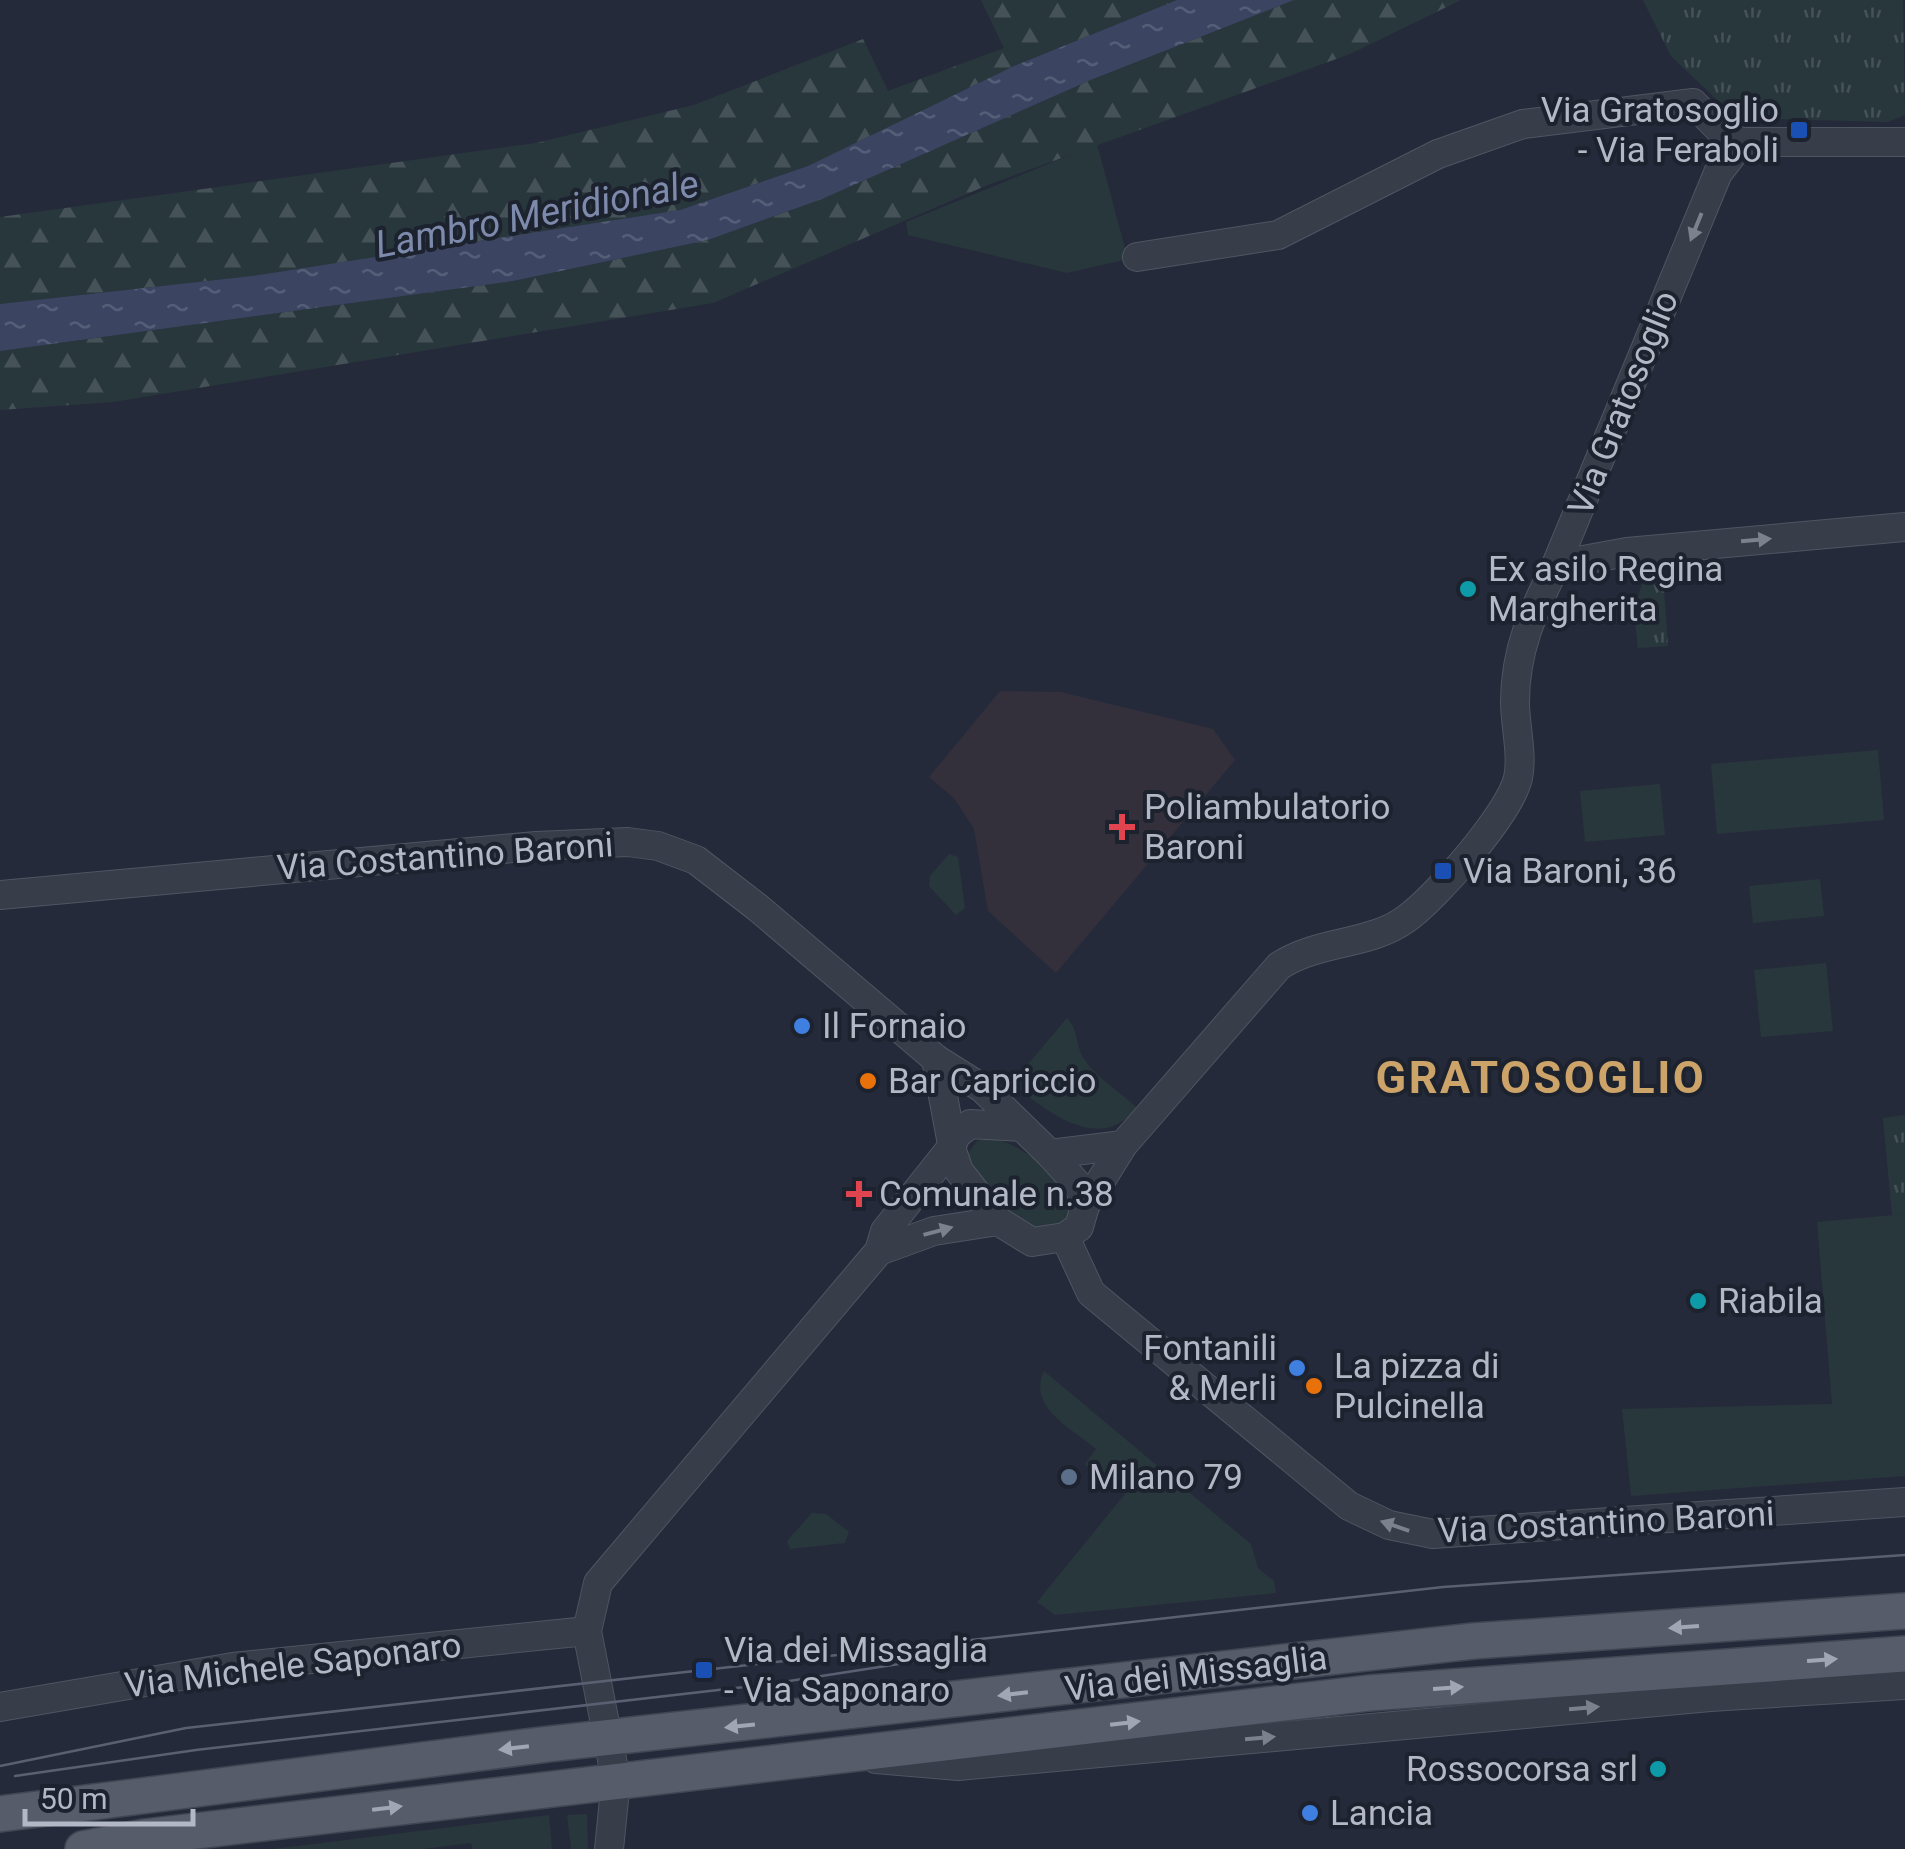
<svg xmlns="http://www.w3.org/2000/svg" width="1905" height="1849" font-family="Roboto,sans-serif">
<style>
.medical{fill:#33303c}
.grass{fill:#28373c}
.forest{fill:url(#forest-firs)}
.park{fill:url(#park-tufts)}
.water{fill:url(#water-ripples)}
.lines{fill:none;stroke-linecap:round;stroke-linejoin:round}
.minor-casing{stroke:#505562;stroke-width:30}
.major-casing{stroke:#414653;stroke-width:38}
.minor{stroke:#383d4a;stroke-width:28}
.major{stroke:#565c6a;stroke-width:35}
.tram{stroke:#5a6071;stroke-width:2.5}
.oneway{fill:#7c818e}
.oneway2{fill:#a1a6b4}
.transit-dot{fill:#1a4fb4;stroke:#1d222f;stroke-width:4}
.culture-dot{fill:#0f9aa8;stroke:#1d222f;stroke-width:4}
.health-dot{fill:#e0444e;stroke:#1d222f;stroke-width:4}
.shop-dot{fill:#3f7fe0;stroke:#1d222f;stroke-width:4}
.food-dot{fill:#e8710a;stroke:#1d222f;stroke-width:4}
.service-dot{fill:#5c6f8a;stroke:#1d222f;stroke-width:4}
.labels{text-anchor:middle;stroke-width:8;stroke-linejoin:round;paint-order:stroke}
.poi-label{font-size:35px;fill:#b4b8c6;stroke:#1d222f;text-anchor:start}
.street-label{font-size:35px;fill:#b4b8c6;stroke:#1d222f}
.water-label{font-size:38px;font-style:italic;fill:#7d8aab;stroke:#1d222f}
.district-label{font-size:45px;font-weight:bold;letter-spacing:2.5px;fill:#cca369;stroke:#1d222f}
</style>
<defs>
<pattern id="forest-firs" width="22" height="20" patternUnits="userSpaceOnUse" patternTransform="scale(2.5)"><rect width="22" height="20" fill="#28373c"/><path d="M5 1l3.5 6h-7zM16 11l3.5 6h-7z" fill="#455257"/></pattern>
<pattern id="park-tufts" width="24" height="20" patternUnits="userSpaceOnUse" patternTransform="scale(2.5)"><rect width="24" height="20" fill="#28373c"/><path d="M3 7l-1-3M5 7V3M7 7l1-3M15 17l-1-3M17 17v-4M19 17l1-3" fill="none" stroke="#455257"/></pattern>
<pattern id="water-ripples" width="26" height="14" patternUnits="userSpaceOnUse" patternTransform="scale(2.5)"><rect width="26" height="14" fill="#3b4562"/><path d="M2 4q2-2 4 0t4 0M15 11q2-2 4 0t4 0" fill="none" stroke="#555e77"/></pattern>
</defs>
<rect width="100%" height="100%" fill="#252a3a"/>
<path class="medical" d="M1000 691 1061 692 1213 729 1235 760 1056 973 988 911 974 829 954 798 929 777Z"/>
<g class="grass">
<path d="M1097 144 1128 259 1067 273 908 235 906 222Z"/>
<path d="M1878 750 1884 820 1717 834 1711 764Z"/>
<path d="M1660 784 1665 835 1585 842 1580 791Z"/>
<path d="M949 854 958 857 965 908 956 915 929 886 930 876Z"/>
<path d="M1820 879 1824 916 1753 923 1749 886Z"/>
<path d="M1826 963 1833 1031 1761 1037 1754 970Z"/>
<path d="M1067 1018C1079 1030 1075 1048 1086 1062 1099 1079 1120 1092 1136 1107 1102 1157 1043 1109 1012 1083Z"/>
<path d="M986 1138C1021 1140 1071 1182 1073 1217L1042 1234 985 1196 967 1155 977 1141Z"/>
<path d="M1905 1214V1476L1631 1496 1622 1409 1832 1404 1817 1222Z"/>
<path d="M1044 1371 1251 1544 1258 1568 1274 1581 1276 1593 1055 1615 1037 1602 1125 1494 1106 1478 1102 1482 1085 1464 1096 1449C1071 1428 1027 1407 1044 1371Z"/>
<path d="M812 1513 826 1514 849 1532 845 1543 790 1549 787 1541Z"/>
<path d="M587 1814 588 1849H571L567 1815Z"/>
<path d="M549 1815 552 1849H473L471 1843 423 1849H273Z"/>
</g>
<g class="forest">
<path d="M981 0H1177L1014 66 808 166 680 210 252 276 0 304V217L536 143 694 105 863 39 888 91 1004 48Z"/>
<path d="M1294 0H1461L1350 54 990 184 713 303 113 402 0 410V351L513 281 708 240 822 199 1093 79Z"/>
</g>
<g class="park">
<path d="M1643 0H1903L1905 115 1888 122 1736 118 1671 56Z"/>
<path d="M1663 577 1668 646 1638 648 1634 611 1644 578Z"/>
<path d="M1905 1115V1214L1892 1215 1883 1118Z"/>
</g>
<path class="water" d="M1177 0H1294L1093 79 822 199 708 240 513 281 0 351V304L252 276 680 210 808 166 1014 66Z"/>
<g class="lines">
<g class="minor-casing">
<g id="minor">
<path d="M1137 257 1278 235 1438 154 1523 124 1693 103 1726 136 1742 142H1905"/>
<path d="M1556 565 1627 552 1905 527"/>
<path d="M0 895 536 846 628 842 658 846 696 860 757 907 936 1059 982 1088 1050 1154 1123 1145"/>
<path d="M936 1059 952 1144"/>
<path d="M1021 1127 970 1124 956 1135 951 1148 959 1171 998 1221 1032 1242 1065 1237 1079 1227 1085 1206 1123 1145 1279 966C1318 940 1369 946 1406 919 1436 898 1510 813 1518 778 1523 754 1515 726 1515 702 1515 650 1533 611 1556 565L1718 173 1742 142"/>
<path d="M1050 1154 1079 1186 1085 1206"/>
<path d="M1065 1237 1091 1293 1349 1506 1389 1525 1433 1534 1905 1502"/>
<path d="M879 1251 934 1231 998 1221"/>
<path d="M0 1707 233 1667 587 1631"/>
<path d="M876 1759 958 1766 1710 1697 1905 1685"/>
<path d="M609 1849 616 1780 587 1631 598 1583 879 1251 885 1231 951 1148"/>
</g>
</g>
<g class="major-casing">
<g id="major">
<path d="M0 1814 549 1744 1474 1641 1905 1611"/>
<path d="M83 1849 145 1837 1369 1693 1905 1654"/>
</g>
</g>
<use href="#minor" class="minor"/>
<use href="#major" class="major"/>
<g class="tram">
<path d="M0 1766 186 1728 1443 1587 1905 1555"/>
<path d="M15 1776 196 1750 770 1684 957 1655"/>
</g>
</g>
<defs><path id="oneway-solid" d="M-6-.8H1V-3.2L6.5 0L1 3.2V.8H-6Z" transform="scale(2.5)"/></defs>
<g class="oneway">
<use href="#oneway-solid" transform="translate(1696 227) rotate(112)"/>
<use href="#oneway-solid" transform="translate(1756 540) rotate(-5)"/>
<use href="#oneway-solid" transform="translate(938 1231) rotate(-15)"/>
<use href="#oneway-solid" transform="translate(1395 1526) rotate(-161)"/>
<use href="#oneway-solid" transform="translate(1584 1708) rotate(-5)"/>
<use href="#oneway-solid" transform="translate(1260 1738) rotate(-5)"/>
</g>
<g class="oneway2">
<use href="#oneway-solid" transform="translate(1684 1627) rotate(176)"/>
<use href="#oneway-solid" transform="translate(1822 1660) rotate(-4)"/>
<use href="#oneway-solid" transform="translate(1448 1688) rotate(-4)"/>
<use href="#oneway-solid" transform="translate(1013 1694) rotate(173)"/>
<use href="#oneway-solid" transform="translate(1125 1723) rotate(-7)"/>
<use href="#oneway-solid" transform="translate(740 1726) rotate(174)"/>
<use href="#oneway-solid" transform="translate(514 1748) rotate(173)"/>
<use href="#oneway-solid" transform="translate(387 1808) rotate(-7)"/>
</g>
<g class="transit-dot">
<rect x="1789" y="120" width="20" height="20" rx="5"/>
<rect x="1433" y="861" width="20" height="20" rx="5"/>
<rect x="694" y="1660" width="20" height="20" rx="5"/>
</g>
<g class="culture-dot">
<circle cx="1468" cy="589" r="10"/>
<circle cx="1698" cy="1301" r="10"/>
<circle cx="1658" cy="1769" r="10"/>
</g>
<g class="health-dot">
<path d="M1117 812h10v10h10v10h-10v10h-10v-10h-10v-10h10z"/>
<path d="M854 1179h10v10h10v10h-10v10h-10v-10h-10v-10h10z"/>
</g>
<g class="shop-dot">
<circle cx="802" cy="1026" r="10"/>
<circle cx="1297" cy="1368" r="10"/>
<circle cx="1310" cy="1813" r="10"/>
</g>
<g class="food-dot">
<circle cx="868" cy="1081" r="10"/>
<circle cx="1314" cy="1386" r="10"/>
</g>
<circle class="service-dot" cx="1069" cy="1477" r="10"/>
<g class="labels">
<g class="poi-label">
<text x="1779" y="122" text-anchor="end">Via Gratosoglio<tspan x="1779" dy="40">- Via Feraboli</tspan></text>
<text x="1488" y="581">Ex asilo Regina<tspan x="1488" dy="40">Margherita</tspan></text>
<text x="1144" y="819">Poliambulatorio<tspan x="1144" dy="40">Baroni</tspan></text>
<text x="1463" y="883">Via Baroni, 36</text>
<text x="822" y="1038">Il Fornaio</text>
<text x="888" y="1093">Bar Capriccio</text>
<text x="879" y="1206">Comunale n.38</text>
<text x="1718" y="1313">Riabila</text>
<text x="1277" y="1360" text-anchor="end">Fontanili<tspan x="1277" dy="40">&amp; Merli</tspan></text>
<text x="1334" y="1378">La pizza di<tspan x="1334" dy="40">Pulcinella</tspan></text>
<text x="1089" y="1489">Milano 79</text>
<text x="724" y="1662">Via dei Missaglia<tspan x="724" dy="40">- Via Saponaro</tspan></text>
<text x="1638" y="1781" text-anchor="end">Rossocorsa srl</text>
<text x="1330" y="1825">Lancia</text>
</g>
<g class="street-label">
<text transform="translate(1623 403) rotate(-68)" y="12">Via Gratosoglio</text>
<text transform="translate(445 856) rotate(-4)" y="12">Via Costantino Baroni</text>
<text transform="translate(1606 1522) rotate(-3)" y="12">Via Costantino Baroni</text>
<text transform="translate(293 1665) rotate(-7)" y="12">Via Michele Saponaro</text>
<text transform="translate(1196 1673) rotate(-7)" y="12">Via dei Missaglia</text>
</g>
<g class="water-label">
<text transform="translate(537 214) rotate(-11)" y="13">Lambro Meridionale</text>
</g>
<g class="district-label">
<text x="1541" y="1093">GRATOSOGLIO</text>
</g>
</g>
<path d="M25 1809v15h168v-15" fill="none" stroke="#b4b8c6" stroke-width="5"/>
<text x="40" y="1809" font-size="30" fill="#b4b8c6" stroke="#1d222f" stroke-width="8" paint-order="stroke">50 m</text>
</svg>
